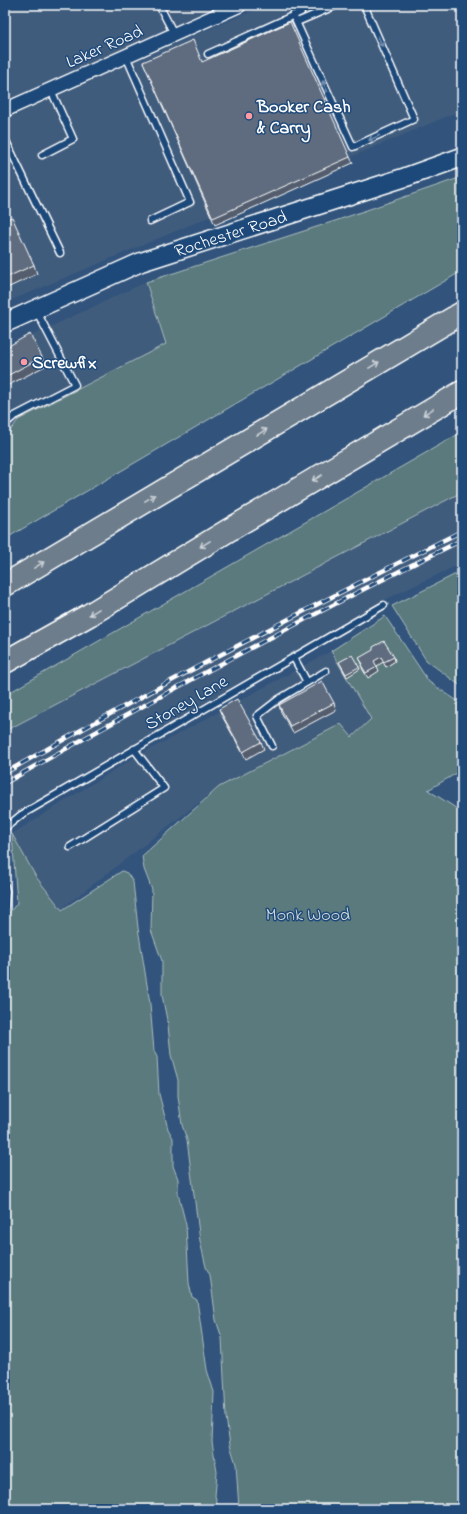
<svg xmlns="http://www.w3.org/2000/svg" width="467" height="1514" font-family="'Indie Flower',sans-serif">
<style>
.built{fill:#405b7d}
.green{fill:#5a7a7e;stroke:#acbcbe;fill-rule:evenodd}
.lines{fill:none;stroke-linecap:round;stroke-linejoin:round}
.lane-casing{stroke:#fff;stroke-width:9}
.street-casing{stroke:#fff;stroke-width:16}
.secondary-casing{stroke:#fff;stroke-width:21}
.highway-casing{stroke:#fff;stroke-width:25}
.lane{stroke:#1f4a7a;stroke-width:6}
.street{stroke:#1f4a7a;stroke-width:13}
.secondary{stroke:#1f4a7a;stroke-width:18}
.highway{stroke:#6d7d8c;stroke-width:22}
.rail-casing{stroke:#fff;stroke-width:4.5}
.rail{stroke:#1f4a7a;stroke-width:3;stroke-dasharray:9;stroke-linecap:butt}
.wall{fill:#525d6d;stroke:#fff}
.building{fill:#5f6c7f;stroke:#fff}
.oneway{stroke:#7992af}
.oneway2{stroke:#ccd2d7}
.poi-dot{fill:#ff9aa2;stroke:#1f4a7a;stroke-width:1.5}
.labels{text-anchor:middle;stroke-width:3;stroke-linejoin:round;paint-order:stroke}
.street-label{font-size:18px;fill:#fff;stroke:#1f4a7a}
.poi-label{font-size:18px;font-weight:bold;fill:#fff;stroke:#1f4a7a;text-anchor:start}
.park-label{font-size:18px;fill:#d6dedf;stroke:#1f4a7a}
</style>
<rect width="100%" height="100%" fill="#32547c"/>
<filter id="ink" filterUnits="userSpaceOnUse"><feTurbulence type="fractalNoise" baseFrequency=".025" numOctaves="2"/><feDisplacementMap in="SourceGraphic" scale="8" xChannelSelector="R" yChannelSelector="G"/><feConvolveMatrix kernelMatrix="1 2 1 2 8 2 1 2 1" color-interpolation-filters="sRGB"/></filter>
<g filter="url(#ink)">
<g class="built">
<path d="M5 5H223L5 102Z"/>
<path d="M266 5H454L462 7V110L5 303V116Z"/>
<path d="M146 282 166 344 18 420 10 431 5 434V348Z"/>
<path d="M462 492V563L380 602 5 819V731Z"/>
<path d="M331 651 372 719 352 737 341 724 219 787 61 909 36 877 12 834 132 759Z"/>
</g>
<g class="green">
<path d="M462 177V271L5 539V434L10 431 18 420 166 344 146 282 335 221Z"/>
<path d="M462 432V492L5 731V695Z"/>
<path d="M462 571V687L426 660 392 606Z"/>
<path d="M385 616 429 682 462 704V770L428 790 462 812V1509H239L236 1464 230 1445 226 1417 222 1338 216 1320 210 1275 206 1267 200 1241 187 1140 182 1125 178 1096V1080L171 1055 168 1025 162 995V961L151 930 152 890 144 869 142 856 219 787 341 724 352 737 371 719 331 651ZM395 661 386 667 383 662 376 666 365 669 361 663Z"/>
<path d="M12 834 36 877 62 910 122 871 127 873 133 882 138 928 150 1004 154 1051 157 1057 159 1094 168 1129 173 1138V1166L178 1179V1193L186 1225 189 1283 192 1297 197 1300 207 1370 214 1392 212 1442 217 1472 215 1496 219 1509H5V918L17 903Z"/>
</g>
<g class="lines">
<g class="lane-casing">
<g id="lane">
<path d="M159 5 174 34"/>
<path d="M293 15 353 147 414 119 364 5"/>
<path d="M297 22 337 5"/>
<path d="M208 54 301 12 298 5"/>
<path d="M126 56 190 202 150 221"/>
<path d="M5 139 60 253"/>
<path d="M42 155 73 139 51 90"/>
<path d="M5 424 13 417 75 385 36 310"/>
<path d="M294 658 307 682"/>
<path d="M272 746 257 716 279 699 326 671"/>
<path d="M5 828 21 815 384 605"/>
<path d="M70 847 164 788 134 749"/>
<path d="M5 886 6 891 5 906"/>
</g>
</g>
<g class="street-casing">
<path id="street" d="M5 110 240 5"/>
</g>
<g class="secondary-casing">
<g id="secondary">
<path id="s1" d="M5 323 141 262 406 177 462 157"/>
</g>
</g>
<g class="highway-casing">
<g id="highway">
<path d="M5 585 462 313"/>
<path d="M5 662 89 615 229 530 462 392"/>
</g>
</g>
<use href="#lane" class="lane"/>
<use href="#street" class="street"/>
<use href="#secondary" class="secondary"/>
<use href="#highway" class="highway"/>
<g class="rail-casing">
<g id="rail">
<path d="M5 773C154 687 308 608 462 531"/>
<path d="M5 783C155 698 307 616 462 540"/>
</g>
</g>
<use href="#rail" class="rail"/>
</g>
<g class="wall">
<path d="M143 62H202L350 157 353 163 215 225Z"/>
<path d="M5 220 34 265 37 274 5 289Z"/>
<path d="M5 348 42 357 45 366 5 387Z"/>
<path d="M394 657 395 661 386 667 383 662 377 666 379 671 368 678 363 670 361 665H363L359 658Z"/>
<path d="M339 662 359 667 360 669 347 677Z"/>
<path d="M334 703 336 710 293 733 281 712 279 705Z"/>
<path d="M219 709 261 742 264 749 246 759 222 716Z"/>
</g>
<g class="building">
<path d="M290 22 350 157 213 218 143 62 193 40 202 62Z"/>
<path d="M12 217 34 265 5 278V220Z"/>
<path d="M30 334 42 357 5 377V348Z"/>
<path d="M384 641 394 657 384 662 381 657 374 661 377 667 366 673 361 665 363 664 359 658 373 650V647Z"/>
<path d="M352 655 359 667 346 674 339 662Z"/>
<path d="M322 681 334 703 290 726 279 705Z"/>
<path d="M237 699 261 742 243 752 219 709Z"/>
</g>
<defs><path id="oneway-shaft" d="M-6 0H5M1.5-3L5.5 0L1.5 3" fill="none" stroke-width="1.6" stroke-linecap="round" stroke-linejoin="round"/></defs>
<g class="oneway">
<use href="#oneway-shaft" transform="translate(380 41) rotate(66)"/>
<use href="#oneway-shaft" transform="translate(325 86) rotate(-114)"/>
<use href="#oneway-shaft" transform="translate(374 138) rotate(155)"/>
</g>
<g class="oneway2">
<use href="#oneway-shaft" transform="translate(374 365) rotate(-31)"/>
<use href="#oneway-shaft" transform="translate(428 412) rotate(149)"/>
<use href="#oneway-shaft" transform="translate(262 432) rotate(-31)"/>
<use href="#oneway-shaft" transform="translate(317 478) rotate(150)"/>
<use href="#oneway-shaft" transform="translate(150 498) rotate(-31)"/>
<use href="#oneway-shaft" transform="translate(205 544) rotate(149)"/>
<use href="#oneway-shaft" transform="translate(39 565) rotate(-31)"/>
<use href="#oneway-shaft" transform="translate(94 612) rotate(149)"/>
</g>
</g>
<g class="poi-dot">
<circle cx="249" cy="116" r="4"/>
<circle cx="24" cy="362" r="4"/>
</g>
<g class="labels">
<g class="street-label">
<text transform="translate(104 46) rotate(-24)" y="6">Laker Road</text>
<text dy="6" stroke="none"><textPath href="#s1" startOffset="243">Rochester Road</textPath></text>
<text transform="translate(186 702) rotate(-30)" y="6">Stoney Lane</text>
</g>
<g class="poi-label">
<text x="257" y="112">Booker Cash<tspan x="257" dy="21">&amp; Carry</tspan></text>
<text x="32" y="368">Screwfix</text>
</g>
<g class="park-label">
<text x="308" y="920">Monk Wood</text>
</g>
</g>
<rect width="467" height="1514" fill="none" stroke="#1f4a7a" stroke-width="20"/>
<rect x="10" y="10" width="447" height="1494" fill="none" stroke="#fff" stroke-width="1.5" filter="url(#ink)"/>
</svg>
